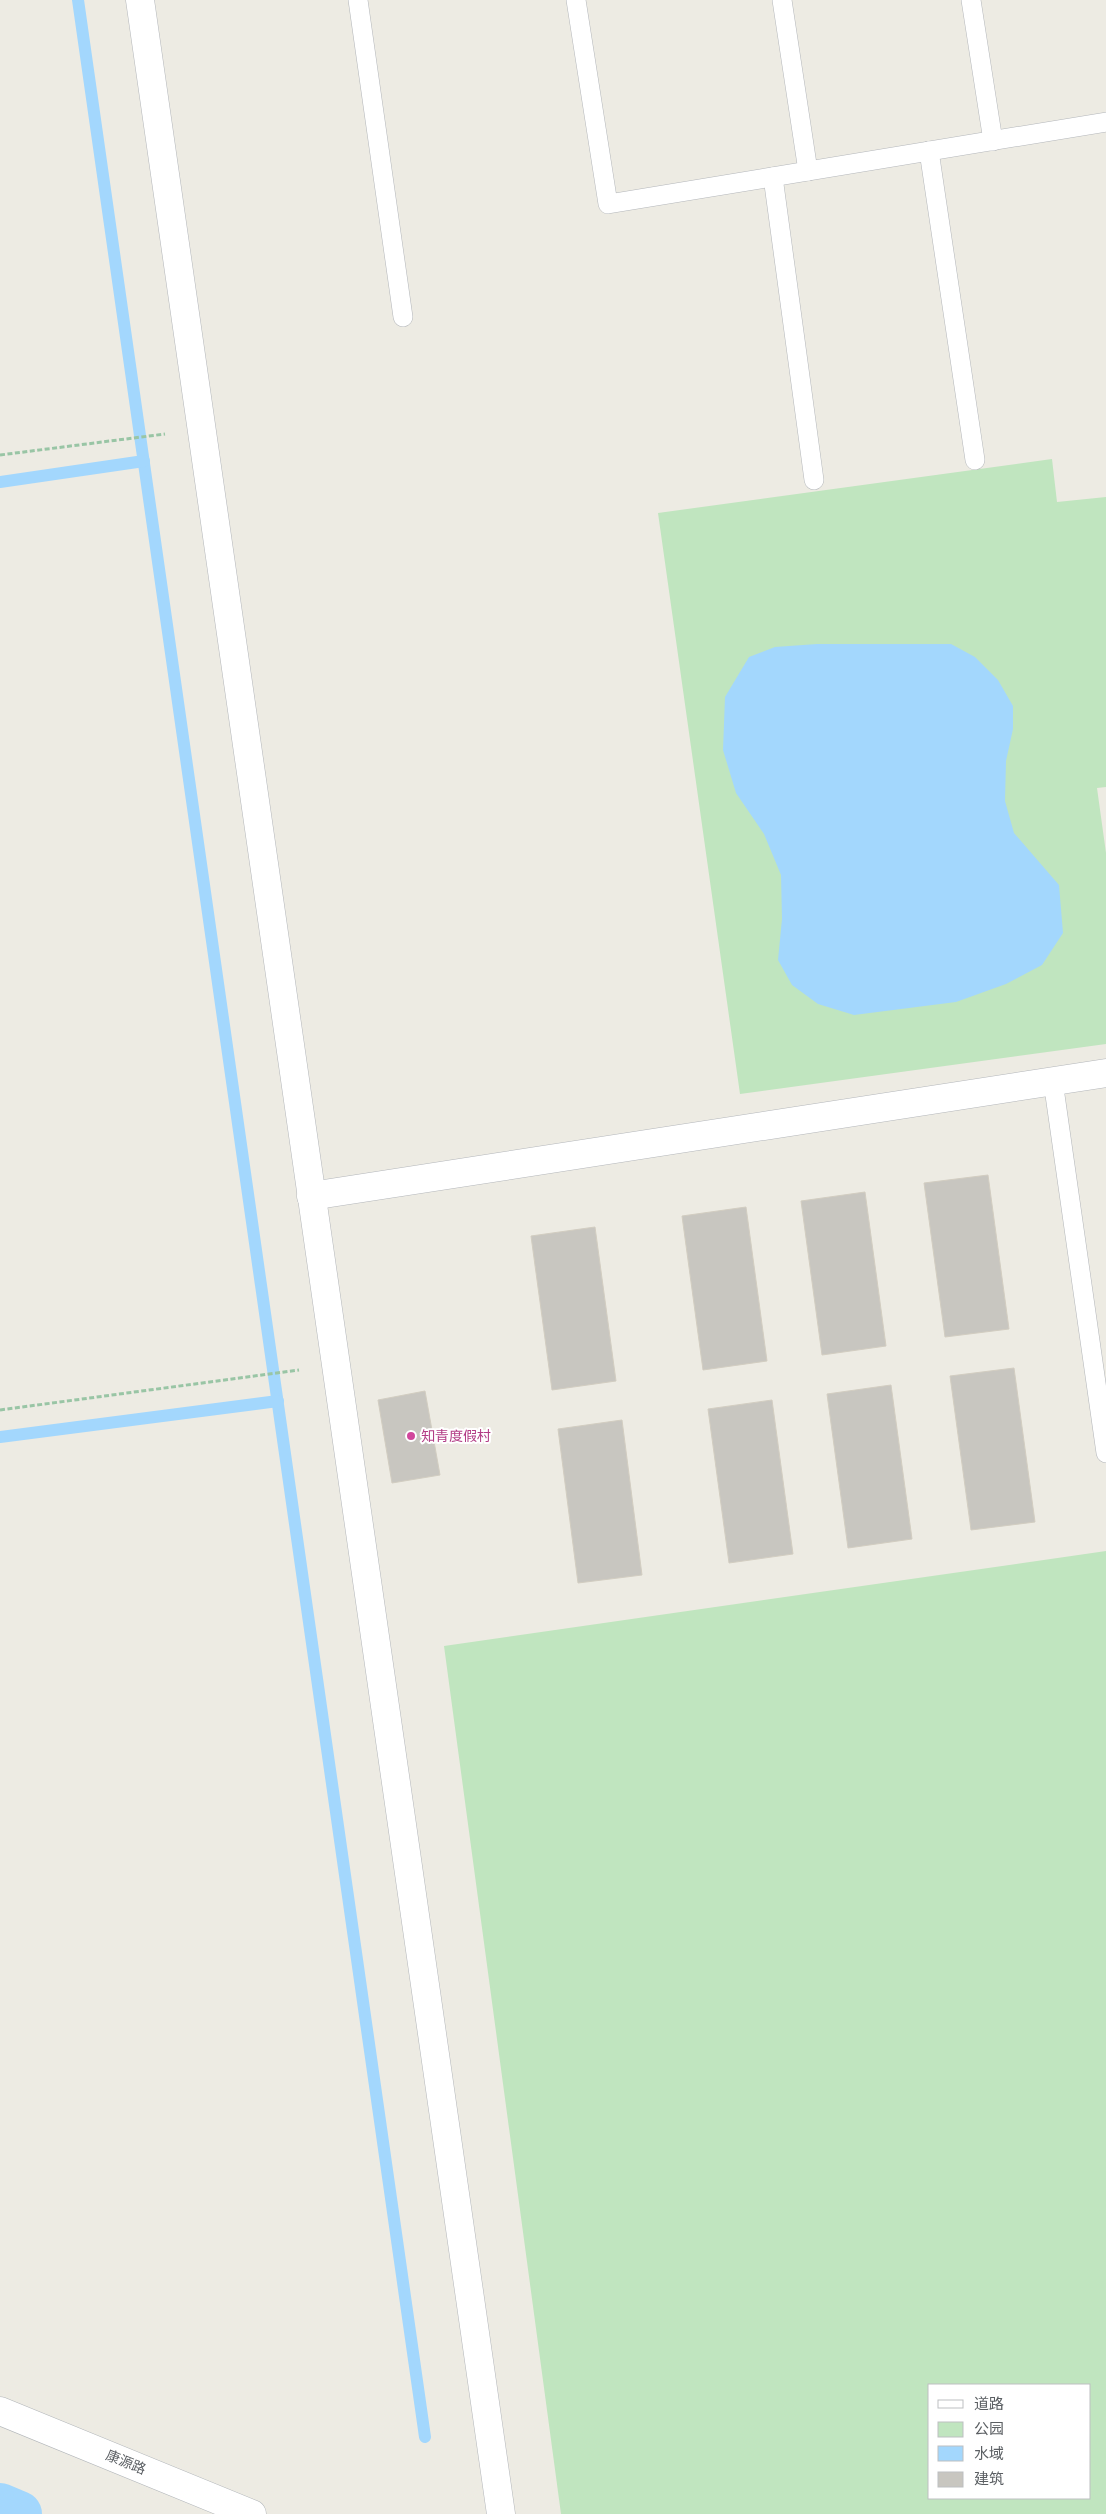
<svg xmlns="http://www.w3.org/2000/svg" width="1106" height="2514" font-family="Commissioner,'Noto Sans SC',sans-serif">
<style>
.green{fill:#c0e5bf;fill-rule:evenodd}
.water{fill:#a3d7fd}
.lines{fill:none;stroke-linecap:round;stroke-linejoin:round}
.stream{stroke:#a3d7fd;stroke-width:12}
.canal{stroke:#a3d7fd;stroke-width:46}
.building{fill:#c8c6c0;stroke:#d2cdc1}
.lane-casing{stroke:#b3b6ba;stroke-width:20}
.street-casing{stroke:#b3b6ba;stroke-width:29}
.secondary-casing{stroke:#b2b6ba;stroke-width:29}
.path{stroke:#99c5a5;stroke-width:3;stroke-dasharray:5 2.5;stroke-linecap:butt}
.lane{stroke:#fff;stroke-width:19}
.street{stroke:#fff;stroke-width:28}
.secondary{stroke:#fff;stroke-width:28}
.hotel-dot{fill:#d1479c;stroke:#fff;stroke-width:2}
.labels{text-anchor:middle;stroke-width:4;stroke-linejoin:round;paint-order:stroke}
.hotel-label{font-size:14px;fill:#b23c85;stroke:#fff;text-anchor:start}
.street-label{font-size:14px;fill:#5b5f63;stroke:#fff}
</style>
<rect width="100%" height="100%" fill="#edebe3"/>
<g class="green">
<path d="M1052 459 1057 502 1106 497V787L1097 788 1106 853V1044L740 1094 658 513Z"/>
<path d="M1106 1551V2514H561L444 1646ZM1090 2385V2498H930V2385Z"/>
</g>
<path class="water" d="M817 644H951L975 657 998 680 1013 706V729L1006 761 1005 801 1014 833 1059 885 1063 933 1042 965 1006 984 956 1002 854 1015 818 1004 792 985 778 960 782 919 781 875 764 834 736 793 723 750 725 697 749 657 775 647Z"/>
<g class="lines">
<g class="stream">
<path d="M78 0 425 2437"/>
<path d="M0 482 144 461"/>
<path d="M0 1437 278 1401"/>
</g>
<path class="canal" d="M0 2506 19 2514"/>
</g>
<g class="building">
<path d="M988 1175 1009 1329 945 1337 924 1183Z"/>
<path d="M865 1192 886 1346 822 1355 801 1201Z"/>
<path d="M746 1207 767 1361 703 1370 682 1216Z"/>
<path d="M595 1227 616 1381 552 1390 531 1236Z"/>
<path d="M1014 1368 1035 1522 971 1530 950 1376Z"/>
<path d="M891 1385 912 1539 848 1548 827 1394Z"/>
<path d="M425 1391 440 1475 392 1483 378 1400Z"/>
<path d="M772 1400 793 1554 729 1563 708 1409Z"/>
<path d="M622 1420 642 1575 578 1583 558 1429Z"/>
</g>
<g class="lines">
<g class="lane-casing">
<g id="lane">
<path d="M358 0 403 317"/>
<path d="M576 0 608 204 1106 122"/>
<path d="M782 0 808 171"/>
<path d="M971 0 993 141"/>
<path d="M929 151 975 460"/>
<path d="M773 177 814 480"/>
<path d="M1053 1081 1106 1453"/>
</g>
</g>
<g class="street-casing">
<g id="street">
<path d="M140 0 501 2514"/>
<path d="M311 1196 1106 1073"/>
</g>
</g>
<g class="secondary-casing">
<path id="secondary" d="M0 2411 252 2514"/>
</g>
<g class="path">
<path d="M0 455 165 434"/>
<path d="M0 1410 299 1370"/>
</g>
<use href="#lane" class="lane"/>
<use href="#street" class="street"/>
<use href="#secondary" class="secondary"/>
</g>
<circle class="hotel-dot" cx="411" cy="1436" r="5"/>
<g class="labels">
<g class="hotel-label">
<text x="421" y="1441">知青度假村</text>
</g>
<g class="street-label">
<text transform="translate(126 2462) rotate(22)" y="5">康源路</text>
</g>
</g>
<rect x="928" y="2384" width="162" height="115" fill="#ffffff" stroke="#bdbfc1"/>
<rect x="938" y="2400" width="25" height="8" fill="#ffffff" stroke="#bdbfc1"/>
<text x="974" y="2409" font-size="15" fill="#5b5f63">道路</text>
<rect x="938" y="2422" width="25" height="15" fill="#c0e5bf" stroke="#bdbfc1"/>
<text x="974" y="2434" font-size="15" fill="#5b5f63">公园</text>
<rect x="938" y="2446" width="25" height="15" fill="#a3d7fd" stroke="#bdbfc1"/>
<text x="974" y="2459" font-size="15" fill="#5b5f63">水域</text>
<rect x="938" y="2472" width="25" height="15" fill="#c8c6c0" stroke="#bdbfc1"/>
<text x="974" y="2484" font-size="15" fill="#5b5f63">建筑</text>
</svg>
